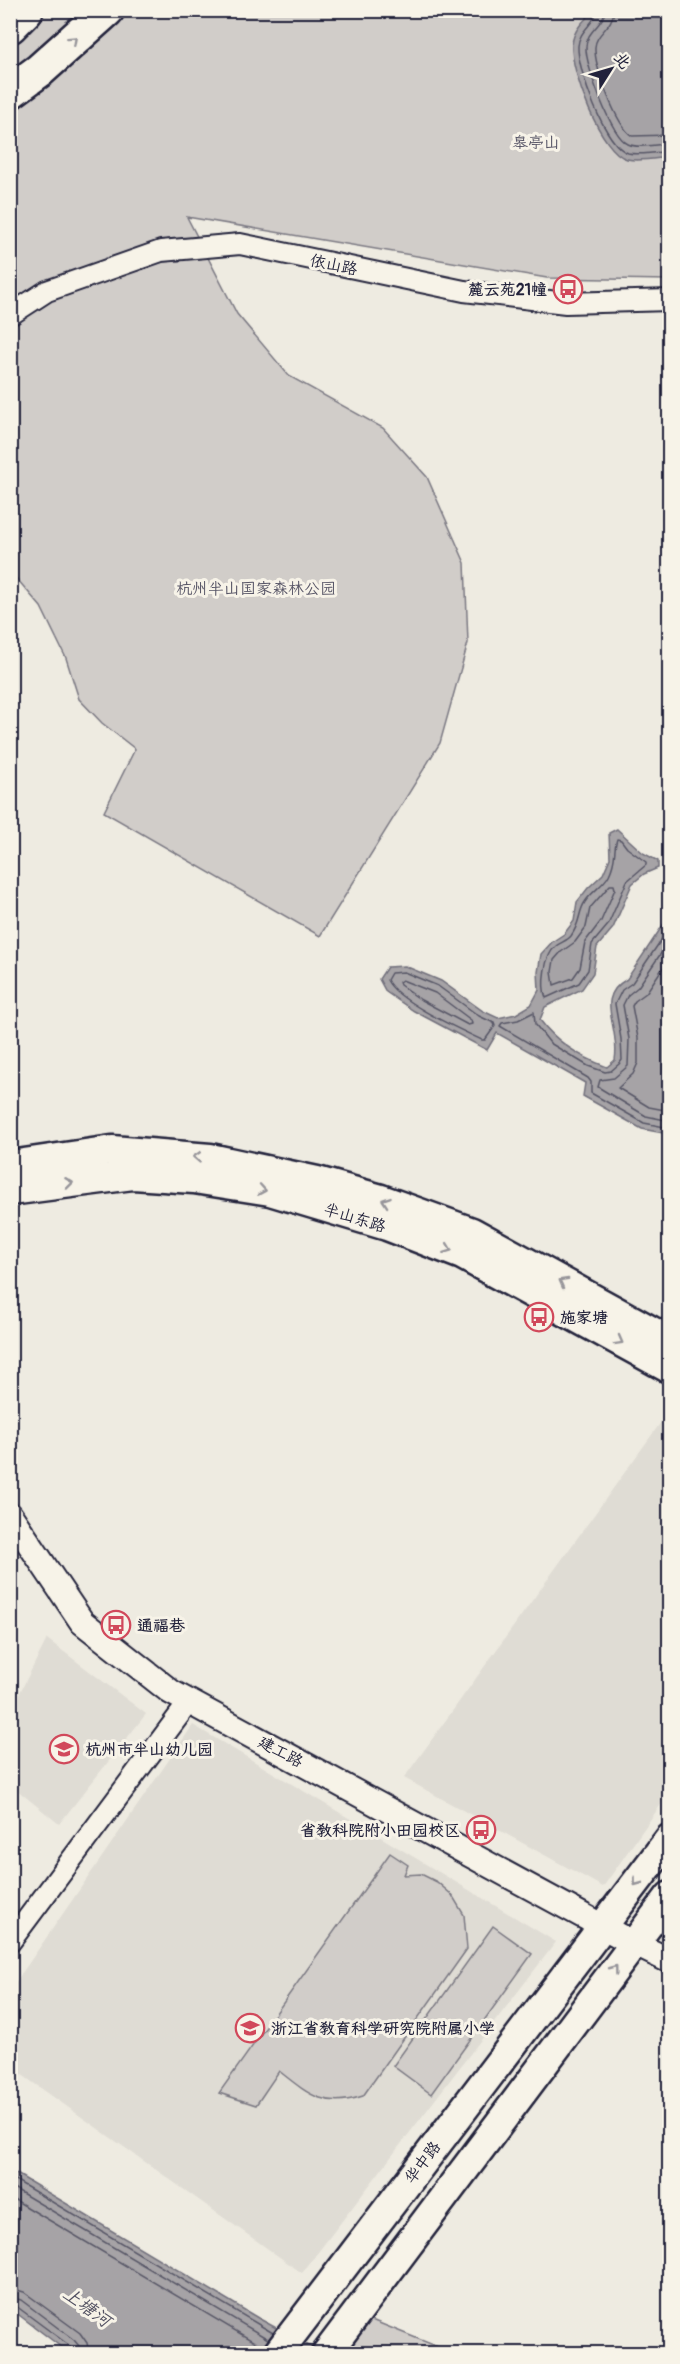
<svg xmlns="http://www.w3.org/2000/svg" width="680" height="2364" font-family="Pangolin,'LXGW WenKai TC',sans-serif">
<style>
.built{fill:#dfdcd4}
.green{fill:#d1cdc9;stroke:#7a7882;stroke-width:1.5}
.water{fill:#a6a3a6;stroke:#716f7b;stroke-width:1.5}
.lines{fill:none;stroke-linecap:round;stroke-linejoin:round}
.shore{stroke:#575666;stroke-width:1.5}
.minor-casing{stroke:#22223b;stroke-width:24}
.tertiary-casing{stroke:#22223b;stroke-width:28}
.secondary-casing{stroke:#22223b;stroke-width:33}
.trunk-casing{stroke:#22223b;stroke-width:38}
.minor{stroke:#f7f3e8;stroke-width:20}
.tertiary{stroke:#f7f3e8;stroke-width:24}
.secondary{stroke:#f7f3e8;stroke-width:28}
.trunk{stroke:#f7f3e8;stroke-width:33}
.oneway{stroke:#97959a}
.labels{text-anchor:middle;stroke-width:6;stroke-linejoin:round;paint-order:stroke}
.park-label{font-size:16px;fill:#575566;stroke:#f7f3e8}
.street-label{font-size:16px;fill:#22223b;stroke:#f7f3e8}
.poi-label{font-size:16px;font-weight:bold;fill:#22223b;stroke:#f7f3e8;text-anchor:start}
.water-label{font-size:18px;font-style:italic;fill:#504f60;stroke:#f7f3e8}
</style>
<rect width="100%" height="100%" fill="#eeebe1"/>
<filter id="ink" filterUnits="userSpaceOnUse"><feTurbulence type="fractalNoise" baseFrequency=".0167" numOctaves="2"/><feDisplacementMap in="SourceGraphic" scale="12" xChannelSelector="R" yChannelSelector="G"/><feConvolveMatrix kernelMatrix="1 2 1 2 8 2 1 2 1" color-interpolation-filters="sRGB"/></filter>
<g filter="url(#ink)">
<g class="built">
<path d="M664 1418 670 1422 669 1793 603 1887 404 1778Z"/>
<path d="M47 1639 146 1714 59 1824 11 1785V1710Z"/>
<path d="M193 1725 556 1942 302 2273 11 2067V1989Z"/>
</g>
<g class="green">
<path d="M11 11H669V280L547 278 187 217 237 314 289 376 383 428 427 477 465 563 468 643 440 743 320 936 104 812 135 749 102 723 79 699 66 658 41 607 11 572Z"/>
<path d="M390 1853 408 1865 404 1875 421 1874 437 1882 452 1895 464 1915 467 1949 363 2096C324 2109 308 2094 279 2071L256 2105 219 2093Z"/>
<path d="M493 1926 532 1954 431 2094 393 2066Z"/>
<path d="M369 2319 453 2353 345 2354Z"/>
</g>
<g class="water">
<path d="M594 11H669V157C657 158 640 162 627 159 601 153 570 70 572 45 573 30 584 20 594 11Z"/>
<path d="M617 829 643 853 658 861V868L644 874 632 884 613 928 597 947 593 973 582 989 545 1007 540 1020C557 1043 580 1057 607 1067L615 1060C616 1054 616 1047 615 1040 613 1016 599 995 627 979L669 916V1134L642 1129 583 1096 585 1083 497 1033 487 1050 414 1011 386 992 379 979 387 967 405 966 441 981 483 1011 498 1018 516 1014 531 1005 539 990 538 972 541 954 552 942 564 934 574 921 577 902 588 888 603 874 610 858 609 833Z"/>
<path d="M10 2170 258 2318 322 2353H69L11 2309Z"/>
</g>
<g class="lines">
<g class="shore">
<path d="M597 10C596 23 579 30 578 46 577 69 605 146 628 153 640 156 657 151 670 152"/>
<path d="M605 10C604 25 586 31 586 47 585 65 611 136 628 144 638 149 657 144 670 144"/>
<path d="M614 10C613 28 596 32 595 47 594 66 616 125 632 136L670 135"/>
<path d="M617 839 621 840 627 848 646 862V865L627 881 608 925 592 944 588 970 579 983 546 998C541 985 544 956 556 946 561 942 567 941 571 936 581 922 578 912 585 902 591 892 604 885 609 875 617 859 613 851 617 839Z"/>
<path d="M610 885H614L615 889 601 921 585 942 580 968 573 978 554 985 552 972 554 960 561 952 575 942 586 927 590 908Z"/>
<path d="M670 927 632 983 622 990 615 1004 621 1039 622 1060 619 1064 611 1071 605 1072 588 1066 550 1043 535 1024 534 1012 518 1020 502 1023 500 1026 588 1078 591 1082V1093L644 1123 670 1128"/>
<path d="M670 940 638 987 628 995 623 1005 629 1039 628 1066 614 1078 600 1080 598 1087 646 1116 670 1121"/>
<path d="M670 957 646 993 635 1001 632 1006 638 1038V1063L633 1074 618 1088 649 1107 670 1111"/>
<path d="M404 972 438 986 479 1016 494 1023 495 1026 485 1040H482C459 1029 398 1002 387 980L391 973Z"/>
<path d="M402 980 435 993 471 1020 472 1024 468 1025 421 1000 400 985 399 982Z"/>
<path d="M10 2177 273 2333"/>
<path d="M10 2186 268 2339"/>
<path d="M10 2197 263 2347"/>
<path d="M10 2288 24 2292 80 2333 87 2343 89 2354"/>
<path d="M10 2297 21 2300 74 2340 79 2346 80 2354"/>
<path d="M10 2305 16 2306 70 2346 72 2354"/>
</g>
<g class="minor-casing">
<g id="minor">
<path d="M10 315 47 291 161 251 240 244 464 291 566 303 670 300"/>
<path d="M10 1942 189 1702"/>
</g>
</g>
<g class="tertiary-casing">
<path id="tertiary" d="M10 1515 82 1622 171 1692 633 1943 670 1961"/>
</g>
<g class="secondary-casing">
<g id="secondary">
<path d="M10 1165 112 1150 210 1158 317 1181 381 1199 472 1232 670 1341"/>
<path d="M10 1191 133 1175 194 1179 270 1191 387 1226 462 1255 670 1369"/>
<path d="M277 2354 670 1838"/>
<path d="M326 2354 670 1896"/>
</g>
</g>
<g class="trunk-casing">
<g id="trunk">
<path d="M10 26 26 10"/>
<path d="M10 92 40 70 107 10"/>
</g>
</g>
<use href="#minor" class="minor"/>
<use href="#tertiary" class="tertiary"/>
<use href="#secondary" class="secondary"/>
<use href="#trunk" class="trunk"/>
</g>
<defs><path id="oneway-chevron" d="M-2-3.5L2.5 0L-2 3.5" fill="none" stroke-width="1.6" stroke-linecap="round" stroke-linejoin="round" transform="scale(1.5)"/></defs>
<g class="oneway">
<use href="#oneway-chevron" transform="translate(73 40) rotate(-42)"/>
<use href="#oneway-chevron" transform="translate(197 1157) rotate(-176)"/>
<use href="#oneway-chevron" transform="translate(69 1183) rotate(-7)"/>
<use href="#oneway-chevron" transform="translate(262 1190) rotate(10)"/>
<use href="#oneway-chevron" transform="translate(386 1201) rotate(-161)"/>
<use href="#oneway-chevron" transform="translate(448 1249) rotate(21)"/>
<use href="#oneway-chevron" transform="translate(563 1282) rotate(-151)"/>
<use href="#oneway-chevron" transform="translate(619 1341) rotate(29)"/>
<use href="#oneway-chevron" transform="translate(637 1882) rotate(127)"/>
<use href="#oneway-chevron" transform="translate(614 1969) rotate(-53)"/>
</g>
</g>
<defs>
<g id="bus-ring" transform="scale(1.5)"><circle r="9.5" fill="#f7f3e8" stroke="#d1495b" stroke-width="1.5"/><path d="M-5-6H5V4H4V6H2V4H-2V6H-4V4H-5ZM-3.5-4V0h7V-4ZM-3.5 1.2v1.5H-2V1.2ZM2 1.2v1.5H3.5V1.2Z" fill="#d1495b"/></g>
<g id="school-ring" transform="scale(1.5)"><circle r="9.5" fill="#f7f3e8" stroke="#d1495b" stroke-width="1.5"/><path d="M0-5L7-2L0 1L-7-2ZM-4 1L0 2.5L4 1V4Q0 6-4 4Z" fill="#d1495b"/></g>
</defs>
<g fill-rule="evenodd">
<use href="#bus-ring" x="568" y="289"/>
<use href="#bus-ring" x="539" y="1317"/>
<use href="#bus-ring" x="116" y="1625"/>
<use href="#school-ring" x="64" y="1749"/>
<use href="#bus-ring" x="481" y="1830"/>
<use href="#school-ring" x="250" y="2028"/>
</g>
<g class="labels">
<g class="park-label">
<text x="536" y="148">皋亭山</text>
<text x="256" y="594">杭州半山国家森林公园</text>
</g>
<g class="street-label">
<text transform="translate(334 264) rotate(12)" y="6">依山路</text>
<text transform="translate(355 1217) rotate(17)" y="6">半山东路</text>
<text transform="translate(281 1751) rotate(28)" y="6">建工路</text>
<text transform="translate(422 2162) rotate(-53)" y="6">华中路</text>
</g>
<g class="poi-label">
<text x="547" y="295" text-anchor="end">麓云苑21幢</text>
<text x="560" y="1323">施家塘</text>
<text x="137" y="1631">通福巷</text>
<text x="85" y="1755">杭州市半山幼儿园</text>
<text x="460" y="1836" text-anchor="end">省教科院附小田园校区</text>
<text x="271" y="2034">浙江省教育科学研究院附属小学</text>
</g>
<g class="water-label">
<text transform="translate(87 2307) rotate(36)" y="6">上塘河</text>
</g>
</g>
<rect width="680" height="2364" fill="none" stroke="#f7f3e8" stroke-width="36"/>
<rect x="18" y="18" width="644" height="2328" fill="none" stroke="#22223b" stroke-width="2" filter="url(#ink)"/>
<g transform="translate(611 69) rotate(53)" stroke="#f7f3e8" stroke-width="4.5" paint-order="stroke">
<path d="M0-4.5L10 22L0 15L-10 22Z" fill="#22223b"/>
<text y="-9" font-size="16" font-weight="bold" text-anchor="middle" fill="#22223b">北</text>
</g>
</svg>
